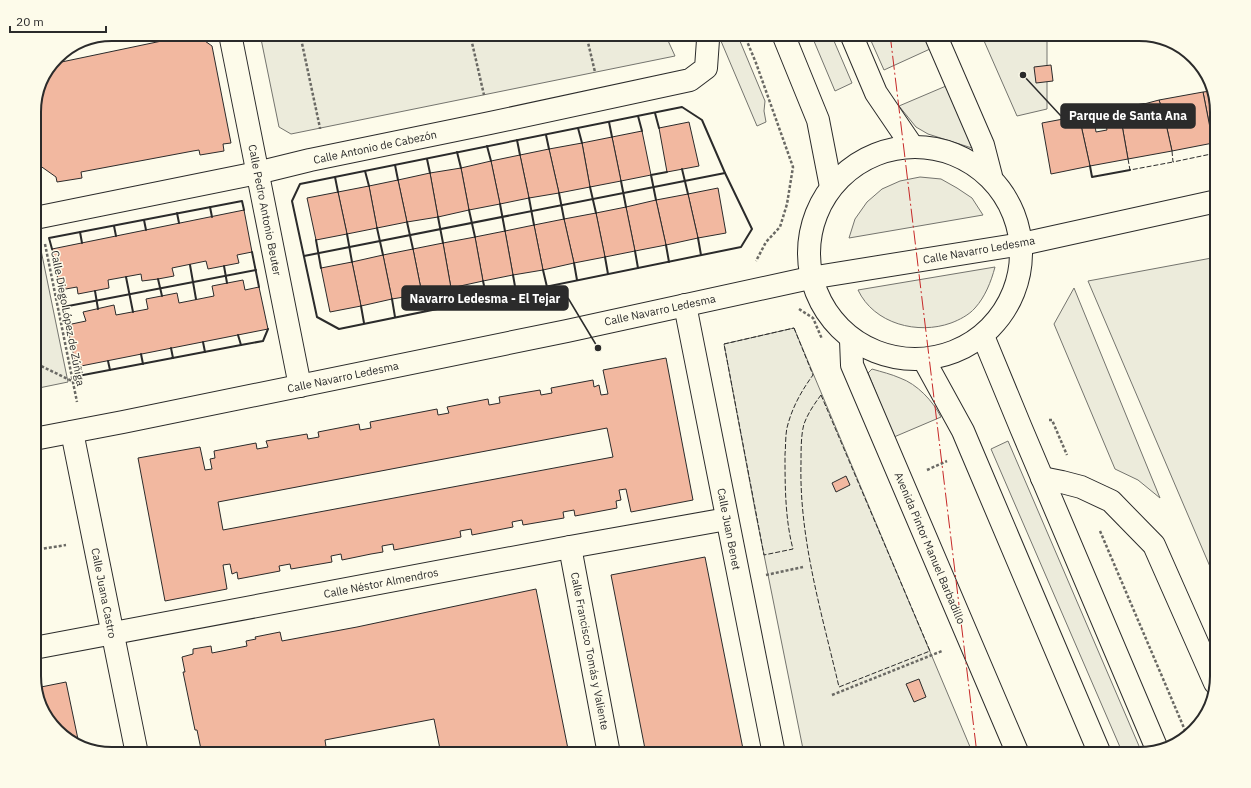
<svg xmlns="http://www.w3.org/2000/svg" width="1251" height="788" font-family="'IBM Plex Sans',sans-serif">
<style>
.green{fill:#ecebdb;stroke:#74746e}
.building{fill:#f2b8a0;stroke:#2b2b2b;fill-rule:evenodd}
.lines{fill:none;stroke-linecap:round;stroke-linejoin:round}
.minor-casing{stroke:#2b2b2b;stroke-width:24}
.major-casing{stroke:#2b2b2b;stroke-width:24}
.path{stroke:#6a6964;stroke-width:2.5;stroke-dasharray:3 2;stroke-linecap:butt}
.minor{stroke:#fdfbea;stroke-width:22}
.major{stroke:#fdfbea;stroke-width:22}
.fence{stroke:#2b2b2b;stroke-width:1;stroke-dasharray:5 2;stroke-linecap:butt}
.wall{stroke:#2b2b2b;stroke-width:2}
.power{stroke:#c62828;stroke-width:1;stroke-dasharray:14 3 2 3;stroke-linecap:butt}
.labels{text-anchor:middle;stroke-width:3;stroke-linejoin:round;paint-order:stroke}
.street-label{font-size:11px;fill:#2b2b2b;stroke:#fdfbea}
.rim{fill:none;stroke:#2b2b2b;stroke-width:2}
.leader{fill:none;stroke:#2b2b2b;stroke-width:1.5}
.callout-dot{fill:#2b2b2b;stroke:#fdfbea;stroke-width:1.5}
.callout{fill:#2b2b2b;stroke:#2b2b2b;stroke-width:1.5}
.callout-label{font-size:12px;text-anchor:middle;font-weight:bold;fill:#fff}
</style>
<rect width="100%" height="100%" fill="#fdfbea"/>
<g class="green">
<path d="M260 34H665L675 56 291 134 279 127Z"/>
<path d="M718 34H737L765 101 764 111 766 122 757 126Z"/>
<path d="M811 34H831L852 83 835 91Z"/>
<path d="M868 34H924L930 49 884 70Z"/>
<path d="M981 34H1047V109L1017 116Z"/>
<path d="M946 86 975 149 928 134 916 127 899 106Z"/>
<path d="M920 177 941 179 957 188 972 198 983 215 849 238 855 219 867 202 882 189 900 181Z"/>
<path d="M34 216 68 382 34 389Z"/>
<path d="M1217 257V583L1088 281Z"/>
<path d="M995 267C991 282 985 297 975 308 969 315 959 320 951 323 918 335 874 324 858 290Z"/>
<path d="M1074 288 1160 498 1138 480 1115 469 1054 324Z"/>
<path d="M794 328 973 754H804L756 515 724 344Z"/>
<path d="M872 369C882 372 891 374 900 378 917 384 933 401 941 417L894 437 868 373Z"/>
<path d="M1008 441 1142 753 1123 754 991 449Z"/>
</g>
<g class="building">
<path d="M195 34 212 46 231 143 223 144 224 151 200 155 199 150 193 151 81 172 82 178 57 182 56 177 39 165 34 142V107L40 82 52 64Z"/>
<path d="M1051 65 1053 81 1036 83 1034 67Z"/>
<path d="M1211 91 1217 111V142L1213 143 1203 92Z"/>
<path d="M1203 92 1213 143 1172 151 1164 115 1159 100Z"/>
<path d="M1159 100 1164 115 1172 151 1128 159 1119 108 1133 106 1136 121 1147 119 1144 104Z"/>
<path d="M1119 108 1128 159 1090 166 1079 116 1093 113 1096 132 1107 130 1103 111Z"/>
<path d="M1079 116 1090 166 1051 174 1042 123Z"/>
<path d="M689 122 699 166 667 172 659 128Z"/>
<path d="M642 131 651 175 621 181 612 137Z"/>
<path d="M612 137 621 181 590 187 582 143Z"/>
<path d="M582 143 590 187 559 193 549 149Z"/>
<path d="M549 149 559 193 529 198 520 155Z"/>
<path d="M520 155 529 198 500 204 491 161Z"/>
<path d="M491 161 500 204 469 210 461 168Z"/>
<path d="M461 168 469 210 438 217 430 173Z"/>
<path d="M430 173 438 217 407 222 398 180Z"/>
<path d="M398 180 407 222 377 228 369 186Z"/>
<path d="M369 186 377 228 347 234 338 192Z"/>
<path d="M718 188 726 233 698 238 688 194Z"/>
<path d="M338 192 347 234 316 240 307 198Z"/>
<path d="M688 194 698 238 666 245 656 200Z"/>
<path d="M656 200 666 245 635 251 626 207Z"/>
<path d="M626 207 635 251 605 257 596 213Z"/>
<path d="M244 210 252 252 237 255 239 263 208 269 206 261 172 268 174 276 158 279 142 281 141 274 108 280 109 288 78 294 77 287 60 290 52 249Z"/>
<path d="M596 213 605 257 574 263 564 219Z"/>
<path d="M564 219 574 263 543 270 534 225Z"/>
<path d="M534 225 543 270 513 275 505 231Z"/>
<path d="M505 231 513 275 483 281 475 237Z"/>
<path d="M475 237 483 281 451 288 443 243Z"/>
<path d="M443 243 451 288 422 294 413 249Z"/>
<path d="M413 249 422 294 392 299 383 255Z"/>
<path d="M383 255 392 299 361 306 352 262Z"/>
<path d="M352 262 361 306 330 312 321 268Z"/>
<path d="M243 280 245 290 259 287 268 329 76 367 67 325 86 321 83 312 114 305 116 315 148 309 146 299 177 293 179 303 214 296 212 286Z"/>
<path d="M666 358 693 500 631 512 626 489 619 490 621 500 616 501 617 508 575 516 574 510 563 512 564 518 523 525 522 520 512 522 513 527 472 535 471 529 460 531 461 537 394 550 393 544 382 546 383 552 371 554 342 560 341 554 331 556 332 562 291 569 290 564 279 566 280 571 238 579 237 572 232 574 230 564 223 565 227 589 165 601 138 458 200 447 205 470 212 469 210 459 215 458 214 451 256 443 257 449 268 447 266 441 307 434 308 439 319 437 318 432 359 424 360 430 371 428 370 422 437 409 438 415 449 413 447 407 488 399 489 405 500 403 499 397 540 390 541 395 552 393 551 388 593 380 594 387 599 385 601 395 608 394 603 370ZM607 428 613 457 223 530 218 502Z"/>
<path d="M846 476 850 485 836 492 832 483Z"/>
<path d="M705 557 744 754H646L611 575Z"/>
<path d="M536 589 569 754H441L434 719 325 740 327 754H202L197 730H195L183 672H185L182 657 193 654V649L211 646 212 653 247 646 246 641 256 639 255 637 280 632 282 641 357 627Z"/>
<path d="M919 679 926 697 914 702 906 684Z"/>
<path d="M66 682 79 744 69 741 44 715 36 688Z"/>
</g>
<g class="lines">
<g class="minor-casing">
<g id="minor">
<path d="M230 34 300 386"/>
<path d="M935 34 983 145 991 176"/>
<path d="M40 217 257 173 310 160 490 123 690 80 706 68 708 40 705 34"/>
<path d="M685 305 774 754"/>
<path d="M851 340 852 365 1018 754"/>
<path d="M72 432 137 754"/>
<path d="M1042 478 1062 482 1081 487 1111 501 1154 545 1215 683"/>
<path d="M570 547 609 754"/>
<path d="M34 648 570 547 727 519"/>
</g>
</g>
<g class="major-casing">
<g id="major">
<path d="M783 34 818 120 831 187"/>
<path d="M851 34 876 93 912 146"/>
<circle cx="915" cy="253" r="106"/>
<path d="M983 336 1021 428 1157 749"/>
<path d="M924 360 963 431 971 450 1100 754"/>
<path d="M34 439 123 422 567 331 810 278 1022 244 1217 201"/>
</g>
</g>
<g class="path">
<path d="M300 34 320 128V129"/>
<path d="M470 34 484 95"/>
<path d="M513 34 526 38 546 34"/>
<path d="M586 34 595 72"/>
<path d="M670 34 677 35"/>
<path d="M744 34 756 63 793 167 787 204 780 227 766 242 756 261"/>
<path d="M45 244 77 402"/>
<path d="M799 309 813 318 822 339"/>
<path d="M34 338 39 365 72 381"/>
<path d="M1049 420H1052L1067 455"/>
<path d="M927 470 947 461"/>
<path d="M1100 531 1187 735"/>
<path d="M34 550 66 545"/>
<path d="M766 575 803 567"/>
<path d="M832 695 942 651"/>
</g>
<use href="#minor" class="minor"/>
<use href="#major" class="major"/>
<g class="fence">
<path d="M1213 143 1216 153H1217"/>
<path d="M1172 151 1173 162 1216 153"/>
<path d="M1128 159 1130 170 1173 162"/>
<path d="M794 328 813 375C802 390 793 406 788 424 785 433 786 445 785 454 785 485 785 519 793 549L764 555 724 344Z"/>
<path d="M821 395 930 651 839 687C822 614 799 539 801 463 801 451 801 434 804 424 808 413 815 403 821 395Z"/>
</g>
<g class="wall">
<path d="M1133 106 1144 104"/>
<path d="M682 107 702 120 725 173 752 229 741 247 339 329 317 317 292 201 300 184Z"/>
<path d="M655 113 659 128"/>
<path d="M1093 113 1103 111"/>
<path d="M638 116 642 131"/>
<path d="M609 122 612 137"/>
<path d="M578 128 582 143"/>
<path d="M546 135 549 149"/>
<path d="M517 140 520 155"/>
<path d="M487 146 491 161"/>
<path d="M457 152 461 168"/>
<path d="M427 159 430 173"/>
<path d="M395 165 398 180"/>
<path d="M1090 166 1092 177 1130 170"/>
<path d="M682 169 688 194"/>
<path d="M365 171 369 186"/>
<path d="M335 177 338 192"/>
<path d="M621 181 626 207"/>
<path d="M590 187 596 213"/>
<path d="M559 193 564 219"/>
<path d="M529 198 534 225"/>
<path d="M656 200 651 175 667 172"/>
<path d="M500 204 505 231"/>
<path d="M210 207 212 217"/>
<path d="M469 210 475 237"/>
<path d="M177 213 179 223"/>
<path d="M438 217 443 243"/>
<path d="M144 220 146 230"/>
<path d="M407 222 413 249"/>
<path d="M114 226 116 236"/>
<path d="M377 228 383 255"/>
<path d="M80 232 82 243"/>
<path d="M347 234 352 262"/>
<path d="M698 238 701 255"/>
<path d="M316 240 321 268"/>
<path d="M666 245 669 262"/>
<path d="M52 249 49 238 242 201 244 210"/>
<path d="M635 251 638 268"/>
<path d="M252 252 259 287"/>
<path d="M304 256 725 173"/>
<path d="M605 257 608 274"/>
<path d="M574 263 577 280"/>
<path d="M190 265 196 299"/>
<path d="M224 266 227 283"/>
<path d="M543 270 547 287"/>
<path d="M513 275 516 292"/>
<path d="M126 277 133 312"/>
<path d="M158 279 162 296"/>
<path d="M483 281 487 299"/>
<path d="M451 288 454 305"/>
<path d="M60 290 67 325"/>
<path d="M95 291 98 309"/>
<path d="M422 294 425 311"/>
<path d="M392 299 395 317"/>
<path d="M361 306 364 323"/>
<path d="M63 307 256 270"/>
<path d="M238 335 241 345"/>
<path d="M203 342 205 352"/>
<path d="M171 348 173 358H172"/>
<path d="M141 354 143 364"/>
<path d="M108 361 110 370"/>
<path d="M76 367 78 376 241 345 263 341 268 329"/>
</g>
<path class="power" d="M890 34 977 754"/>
</g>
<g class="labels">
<g class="street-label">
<text transform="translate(375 147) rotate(-12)" y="4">Calle Antonio de Cabezón</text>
<text transform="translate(265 210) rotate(79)" y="4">Calle Pedro Antonio Beuter</text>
<text transform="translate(979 250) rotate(-10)" y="4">Calle Navarro Ledesma</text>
<text transform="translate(660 310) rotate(-12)" y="4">Calle Navarro Ledesma</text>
<text transform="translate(68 318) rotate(79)" y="4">Calle Diego López de Zúñiga</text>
<text transform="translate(343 377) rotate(-12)" y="4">Calle Navarro Ledesma</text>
<text transform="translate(729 529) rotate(79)" y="4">Calle Juan Benet</text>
<text transform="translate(930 548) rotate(67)" y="4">Avenida Pintor Manuel Barbadillo</text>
<text transform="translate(381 583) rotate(-11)" y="4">Calle Néstor Almendros</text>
<text transform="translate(104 593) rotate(79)" y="4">Calle Juana Castro</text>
<text transform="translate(590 651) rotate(79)" y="4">Calle Francisco Tomás y Valiente</text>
</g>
</g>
<path d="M0 0H1251V788H0ZM112 41H1139A71 71 0 0 1 1210 112V676A71 71 0 0 1 1139 747H112A71 71 0 0 1 41 676V112A71 71 0 0 1 112 41Z" fill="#fdfbea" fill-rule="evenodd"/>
<path class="rim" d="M112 41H1139A71 71 0 0 1 1210 112V676A71 71 0 0 1 1139 747H112A71 71 0 0 1 41 676V112A71 71 0 0 1 112 41Z"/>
<path class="leader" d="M1023 75L1061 116M598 348L568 298"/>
<g class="callout-dot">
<circle cx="1023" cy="75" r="4"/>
<circle cx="598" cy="348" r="4"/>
</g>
<g class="callout">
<rect x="1061" y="104" width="134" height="24" rx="4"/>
<rect x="402" y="286" width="166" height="24" rx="4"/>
</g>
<g class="callout-label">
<text x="1128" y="120">Parque de Santa Ana</text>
<text x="485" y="303">Navarro Ledesma - El Tejar</text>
</g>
<path d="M10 26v6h96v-6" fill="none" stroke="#2b2b2b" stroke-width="2"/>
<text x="16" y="26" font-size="12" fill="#2b2b2b" stroke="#fdfbea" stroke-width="3" paint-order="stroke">20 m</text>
</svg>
